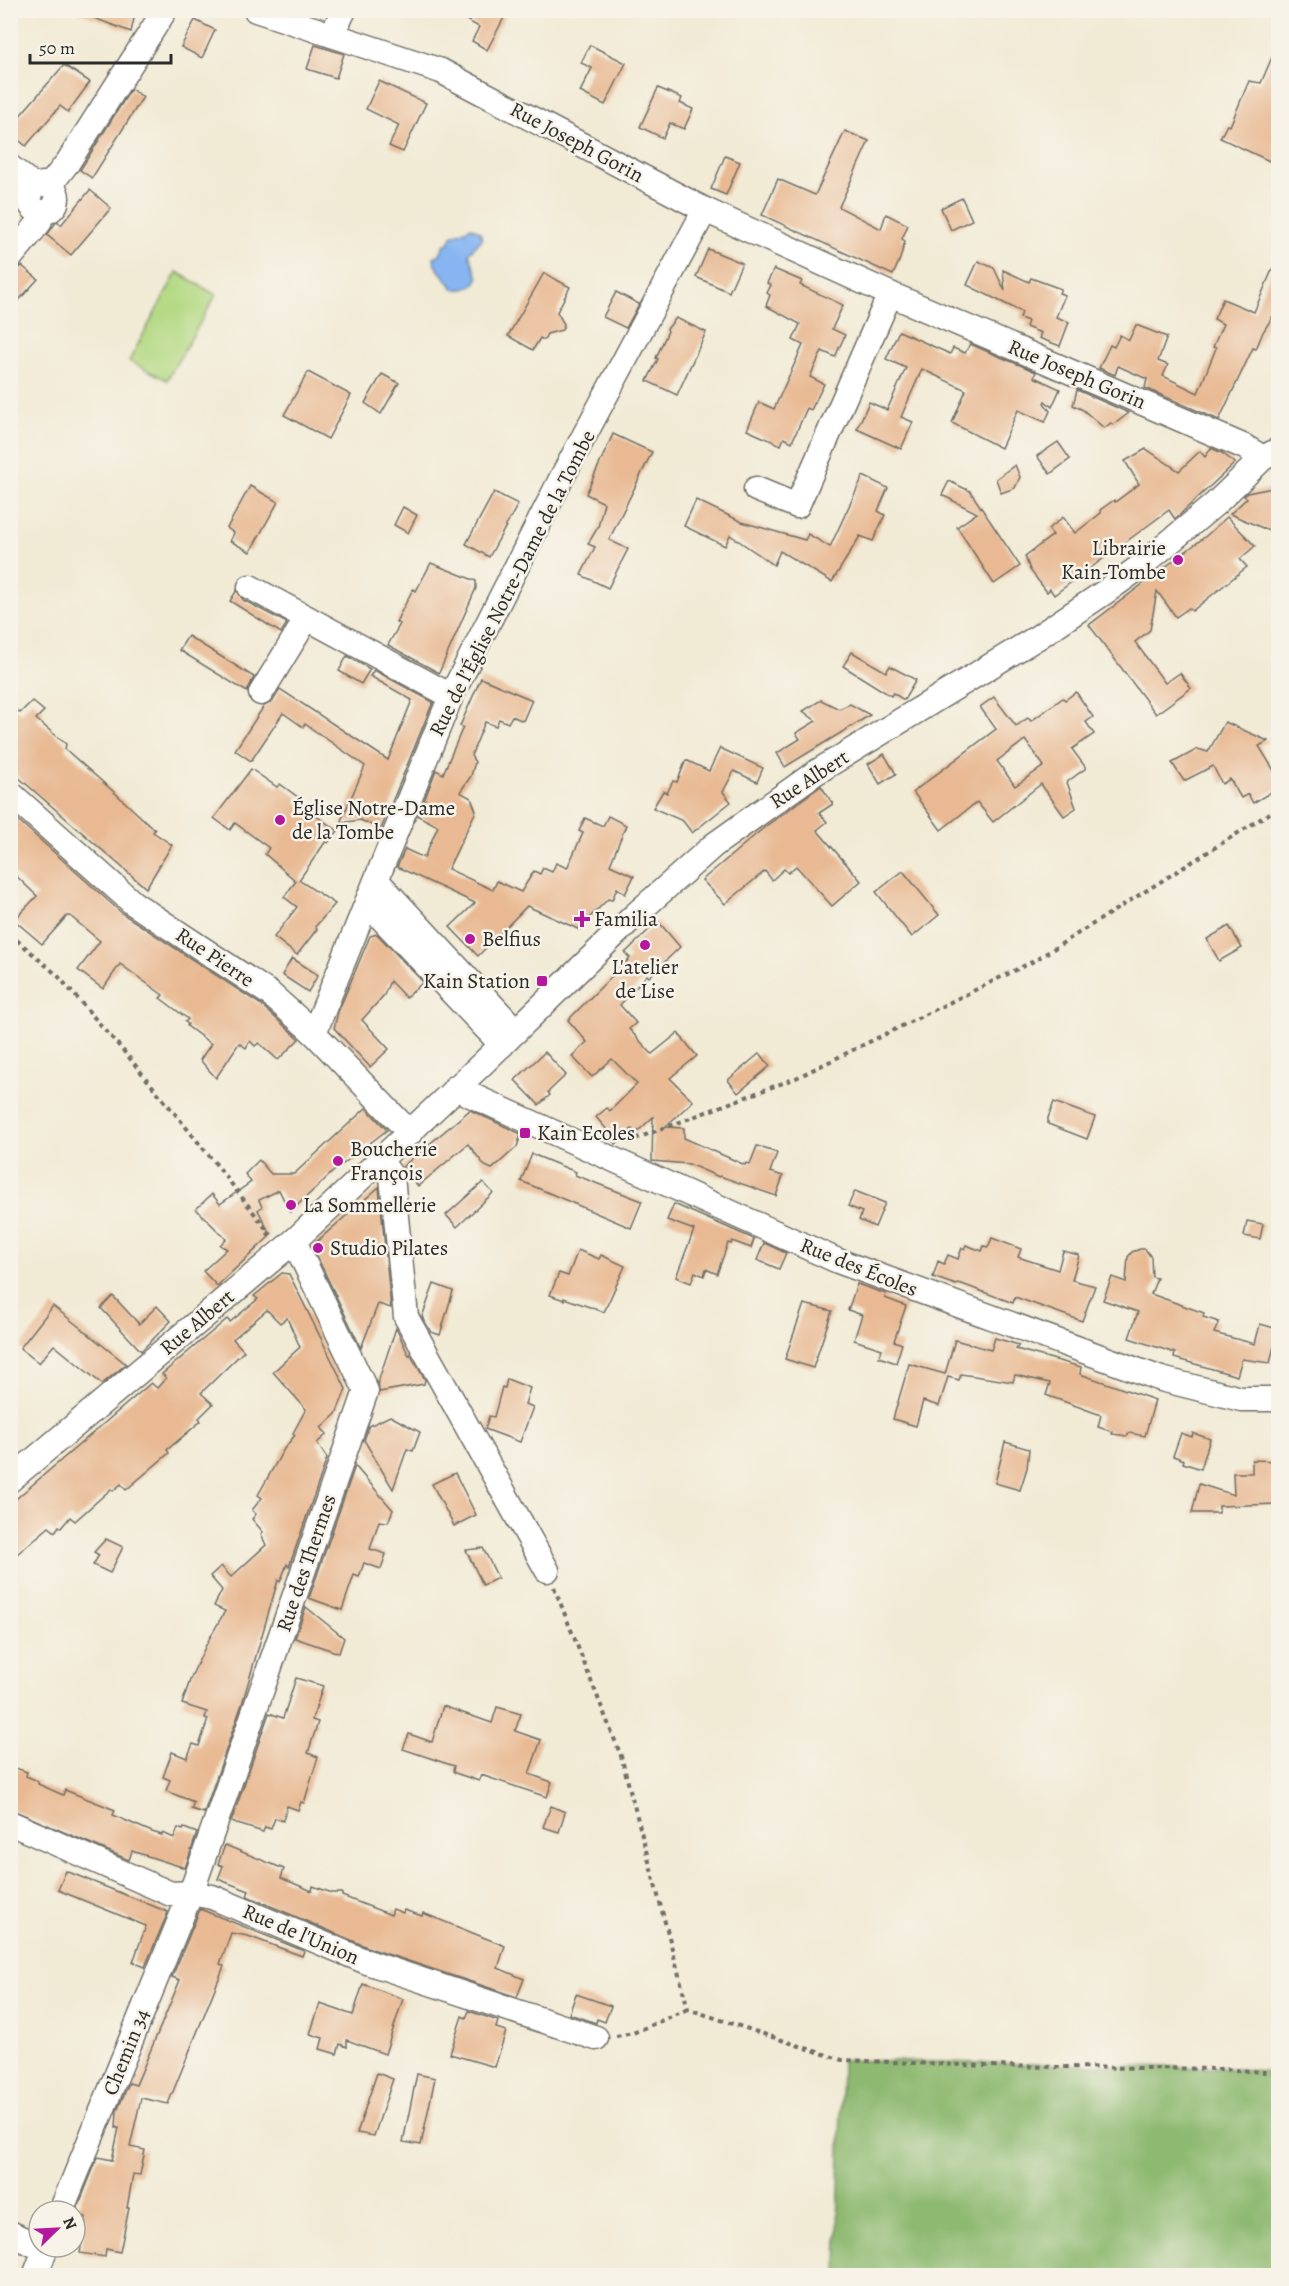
<svg xmlns="http://www.w3.org/2000/svg" width="1289" height="2286" font-family="Alegreya,serif">
<style>
.green{fill:#b3d983;stroke:#6f8257;stroke-width:1.5}
.forest{fill:#8eb971;stroke:#5c724e;stroke-width:1.5}
.water{fill:#86b5f1;stroke:#58708e;stroke-width:1.5}
.building{fill:#e8b993;fill-rule:evenodd}
.lines{fill:none;stroke-linecap:round;stroke-linejoin:round}
.minor-casing{stroke:#706e66;stroke-width:27}
.path{stroke:#706e66;stroke-width:4;stroke-dasharray:4.5 4.5;stroke-linecap:butt}
.minor{stroke:#fff;stroke-width:24}
.poi-dot{fill:#b5179e;stroke:#f7f3e8;stroke-width:2}
.labels{text-anchor:middle;stroke-width:5;stroke-linejoin:round;paint-order:stroke}
.street-label{font-size:21px;fill:#2b2b2b;stroke:#f7f3e8}
.poi-label{font-size:21px;fill:#2b2b2b;stroke:#f7f3e8;text-anchor:start}
</style>
<rect width="100%" height="100%" fill="#f7f3e8"/>
<filter id="ink" filterUnits="userSpaceOnUse"><feTurbulence type="fractalNoise" baseFrequency=".0167" numOctaves="2"/><feDisplacementMap in="SourceGraphic" scale="12" xChannelSelector="R" yChannelSelector="G"/><feConvolveMatrix kernelMatrix="1 2 1 2 8 2 1 2 1" color-interpolation-filters="sRGB"/></filter>
<filter id="wash" filterUnits="userSpaceOnUse"><feTurbulence type="fractalNoise" baseFrequency=".008" numOctaves="4" result="noise"/><feDisplacementMap in="SourceGraphic" scale="24" xChannelSelector="R" yChannelSelector="G"/><feGaussianBlur stdDeviation="1.35" result="paint"/><feColorMatrix in="noise" values="0 0 0 0 0 0 0 0 0 0 0 0 0 0 0 0 0 1.4 0 .05"/><feComposite in="paint" operator="in"/></filter>
<g filter="url(#wash)">
<rect width="100%" height="100%" fill="#f1ead5"/>
<path class="green" d="M177 272 216 295 167 380 129 361Z"/>
<path class="forest" d="M842 2060 1222 2068 1278 2072V2272L1254 2276 837 2275Z"/>
<path class="water" d="M471 227 480 232 482 239 469 253 478 278C474 289 464 290 454 289L435 265 434 257 440 254 444 245 450 242 452 236Z"/>
<g id="blocks">
<g class="building">
<path d="M78 10H136L131 32 78 12Z"/>
<path d="M448 10H508L487 50 472 41 479 27Z"/>
<path d="M195 20 215 30 202 58 181 47Z"/>
<path d="M1278 43V165L1220 138 1227 125 1230 126 1249 81 1261 83Z"/>
<path d="M315 45 344 54 336 78 307 69Z"/>
<path d="M590 45 626 63 605 105 580 92 592 68 581 63Z"/>
<path d="M64 65 90 82 68 112 60 106 26 146 10 133V127Z"/>
<path d="M379 81 426 103 403 152 389 146 399 125 366 109Z"/>
<path d="M658 88 682 98 680 103 693 109 684 129 670 123 663 138 640 127Z"/>
<path d="M131 89 143 97 92 178 80 170Z"/>
<path d="M845 131 869 141 839 207 881 229 886 214 908 225 902 239 905 241 900 259 893 275 762 215 778 179 815 195Z"/>
<path d="M725 156 740 162 726 195 711 189Z"/>
<path d="M90 190 111 208 71 255 47 235 57 221 61 225Z"/>
<path d="M962 198 972 220 951 230 941 208Z"/>
<path d="M708 249 742 263 729 292 696 277Z"/>
<path d="M1278 256V319L1273 316 1263 332 1256 349 1253 348 1219 420 1145 388 1147 379 1118 366 1115 375 1099 368 1110 345 1114 347 1120 335 1129 340 1136 325 1167 337 1158 361 1168 365 1163 376 1198 393 1216 348 1213 347 1223 324 1214 319 1223 299 1254 312Z"/>
<path d="M978 261 994 268 1005 291 1003 270 1029 282 1031 278 1061 289 1059 293 1065 295 1056 317 1069 322 1060 346 1039 338 1041 333 1026 327 1028 321 1020 318 1022 312 967 285Z"/>
<path d="M22 266 38 279 10 310V274Z"/>
<path d="M774 269 802 281 800 285 843 305 832 329 845 335 835 357 822 351 810 377 824 384 811 410 807 408 792 442 784 438 781 445 747 430 759 402 774 409 803 345 793 340 800 324 766 306 770 295 767 293 771 285 767 283Z"/>
<path d="M544 273 570 287 557 312 564 324 562 330 547 334 544 340 540 338 533 350 508 336Z"/>
<path d="M616 292 639 304 626 328 603 317Z"/>
<path d="M676 318 706 332 677 395 647 381 658 359 656 358 668 331 667 329Z"/>
<path d="M899 331 950 354 953 348 965 353 970 344 1036 372 1034 377 1060 389 1052 407 1045 401 1044 403 1050 411 1045 422 1018 410 1001 448 952 423 966 390 922 369 901 417 913 422 901 449 857 429 869 402 887 410 906 368 886 359Z"/>
<path d="M308 372 351 395 328 439 284 415Z"/>
<path d="M382 374 399 383 381 414 365 403Z"/>
<path d="M1077 390 1129 413 1113 425 1111 423 1104 428 1083 410 1073 405Z"/>
<path d="M613 434 652 452 609 540 628 549 608 588 581 575 595 547 588 544 598 527 604 503 586 494Z"/>
<path d="M1058 442 1070 459 1050 474 1037 456Z"/>
<path d="M1211 448 1222 453 1235 463 1175 519 1169 510 1054 595 1050 589 1047 592 1030 570 1025 556 1053 535 1048 529 1056 523 1063 517 1075 533 1101 513 1100 510 1114 500 1115 502 1139 484 1125 461 1146 449 1179 471 1200 451 1205 457Z"/>
<path d="M1015 465 1020 477 1015 488 1001 493 996 479Z"/>
<path d="M863 476 888 488 878 511 885 515 873 541 860 536 832 582 780 551 774 565 730 535 725 546 684 526 696 500 742 522 805 540 808 534 830 547Z"/>
<path d="M949 481 970 491 1020 566 994 584 957 527 977 513 942 495Z"/>
<path d="M250 486 278 502 250 552 230 541 234 533 227 528Z"/>
<path d="M1278 487V525L1272 532 1230 514 1247 498 1244 496 1247 493Z"/>
<path d="M494 492 518 504 489 557 466 544Z"/>
<path d="M403 507 417 515 408 533 394 525Z"/>
<path d="M1227 517 1255 546 1240 559 1247 567 1192 611 1189 608 1176 617 1157 591 1150 630 1135 642 1165 683 1180 673 1191 688 1156 714 1089 625 1206 536Z"/>
<path d="M431 563 476 581V588L439 673 388 645 400 624 396 622 413 589 416 591Z"/>
<path d="M237 590 243 600 287 623 281 633 230 601Z"/>
<path d="M188 636 254 677 247 692 179 650Z"/>
<path d="M852 652 886 672 890 666 916 680 904 700 893 693 891 696 843 666Z"/>
<path d="M347 656 370 669 361 684 339 671Z"/>
<path d="M374 670 433 702 381 829 360 820 340 823 365 766 305 724 303 727 283 713 251 761 235 750 264 706 273 701 280 689 388 760 412 700 370 676Z"/>
<path d="M481 678 532 700 523 721 512 716 508 723 499 719 496 726 485 722 471 756 475 762 471 776 460 792 471 798 476 811 448 869 493 890 497 881 521 892 534 871 540 874 543 868 552 872 556 863 567 868 583 833 579 831 585 818 603 826 608 816 626 825 610 865 634 876 625 894 617 888 612 900 608 899 578 929 527 906 478 956 450 927 475 903 397 867 405 849 424 858 438 826 418 816 436 770 443 774 463 727 460 726Z"/>
<path d="M1076 692 1093 717 1086 722 1094 734 1072 749 1086 768 1067 782 1076 808 1064 816 1041 784 993 822 977 802 941 830 913 792 996 729 980 707 994 697 1016 726 1028 718 1031 721 1063 698 1065 700ZM1025 740 1044 766 1015 786 997 761Z"/>
<path d="M821 700 839 709 850 704 870 715 785 767 777 753 800 739 796 733 816 721 803 711Z"/>
<path d="M32 701 44 711 36 719 66 744 65 749 114 792 155 830 153 832 172 845 146 888 10 770V705L20 713Z"/>
<path d="M1225 722 1268 741 1259 746 1278 777V788L1253 803 1248 794 1241 798 1230 779 1222 784 1213 766 1184 781 1172 763 1198 749 1208 752Z"/>
<path d="M720 748 763 768 757 782 734 771 723 792 731 802 692 833 683 821 653 808 663 791 667 793 673 781 677 782 686 760 709 771Z"/>
<path d="M884 754 896 774 880 784 868 764Z"/>
<path d="M251 769 277 787 280 784 299 798 296 802 338 831 328 843 326 841 299 880 335 904 315 927 317 929 297 955 274 937 297 907 284 897 296 881 265 854 269 848 235 823 230 830 214 818Z"/>
<path d="M821 786 833 804 819 813 827 822 817 830 861 881 832 906 796 866 788 873 784 869 772 880 765 871 725 904 702 880 766 826Z"/>
<path d="M10 813 123 914 260 1004 299 1039 278 1060 259 1043 255 1046 250 1041 246 1048 239 1043 216 1078 200 1060 211 1044 187 1026 188 1024 185 1022 188 1019 160 998 163 995 120 964 103 989 78 970 100 941 70 916H67L42 944 14 920 37 896 10 870Z"/>
<path d="M903 871 939 915 912 937 876 892Z"/>
<path d="M658 921 680 947 649 977 647 975 620 1005 636 1023 629 1029 652 1054 678 1033 697 1056 670 1078 693 1101 665 1127 684 1128V1138L745 1165 746 1163 750 1164 757 1146 777 1153 770 1172 783 1176 776 1196 720 1176 719 1177 689 1164 652 1161 653 1117 636 1133 632 1129 616 1144 605 1133 608 1131 596 1117 607 1108 610 1111 637 1084 612 1059 592 1077 572 1056 587 1042 568 1020 630 958 625 953Z"/>
<path d="M1229 926 1242 948 1219 961 1207 939Z"/>
<path d="M377 934 423 982 406 998 390 981 384 995 362 1020 389 1049 370 1067 334 1028 338 1012 370 936Z"/>
<path d="M292 958 318 975 308 992 282 975Z"/>
<path d="M545 1052 566 1075 548 1092 550 1095 539 1105 515 1080Z"/>
<path d="M760 1053 770 1066 738 1093 728 1080Z"/>
<path d="M1054 1102 1095 1117 1087 1139 1048 1124V1118Z"/>
<path d="M366 1108 387 1130 334 1171 290 1212 279 1190 259 1200 262 1207 258 1210 269 1232 267 1234 269 1237 217 1286 203 1271 227 1249 220 1245 226 1239 196 1209 212 1194 220 1204 251 1182 245 1174 259 1160 271 1174H294Z"/>
<path d="M470 1110 521 1134 517 1147 492 1169 485 1166 468 1144 418 1186 402 1167Z"/>
<path d="M532 1154 576 1172 575 1175 642 1201 631 1228 521 1181Z"/>
<path d="M483 1182 493 1193 457 1227 446 1215Z"/>
<path d="M379 1187 391 1308 378 1304 361 1348 313 1248 314 1244Z"/>
<path d="M855 1191 885 1203 875 1227 859 1220 862 1212 848 1206Z"/>
<path d="M674 1204 754 1239 751 1248 732 1241 731 1244 728 1243 717 1274 706 1269 704 1276 695 1272 691 1283 676 1277 694 1230 667 1220Z"/>
<path d="M1247 1221 1263 1224 1260 1239 1244 1236Z"/>
<path d="M992 1238 1021 1249 1018 1257 1058 1270 1063 1251 1079 1255 1072 1280 1095 1286 1082 1321 1015 1297 1013 1303 962 1284 957 1283 956 1285 933 1277 938 1261 944 1264 948 1255 958 1259 962 1248 964 1249 966 1245 982 1251 984 1246 988 1247Z"/>
<path d="M764 1243 786 1253 779 1269 757 1260Z"/>
<path d="M1140 1249H1145L1151 1257 1152 1277 1157 1278 1151 1294 1204 1313 1203 1317 1219 1322 1214 1333 1255 1344 1260 1324 1278 1329 1270 1363 1242 1359 1237 1376 1174 1358 1175 1353 1129 1338 1138 1312 1103 1300 1112 1277 1126 1282 1128 1257 1132 1252Z"/>
<path d="M578 1250 599 1259 601 1255 625 1266 604 1312 564 1298V1300L550 1295 559 1273 568 1276Z"/>
<path d="M282 1273 289 1274 346 1389 336 1414 321 1428 327 1434 317 1443 327 1458 289 1567 287 1564 280 1582 278 1580 242 1704 204 1813 191 1809 194 1802 166 1791 170 1780 163 1777 172 1752 187 1758 193 1744 199 1746 208 1719 205 1718 207 1712 182 1704 191 1677 208 1641 225 1611 214 1606 222 1590 210 1576 221 1566 231 1577 266 1545 261 1534 263 1532 252 1519 256 1514 252 1510 262 1498 258 1495 284 1449 295 1435 293 1433 306 1409 273 1372 300 1347 287 1318 280 1323 267 1310 233 1339 244 1351 201 1393 213 1404 199 1418 201 1421 167 1450 169 1453 126 1490 121 1484 113 1491 111 1489 75 1521 70 1517 61 1528 59 1526 55 1532 49 1527 10 1560V1504L151 1383 157 1388 166 1378 162 1374 227 1319 230 1322 258 1299 254 1296Z"/>
<path d="M434 1284 453 1291 440 1335 431 1332 422 1317Z"/>
<path d="M857 1284 886 1294 885 1298 906 1306 894 1341 902 1344 896 1363 879 1357 882 1349 854 1340 862 1315 848 1310Z"/>
<path d="M113 1296 139 1324 157 1306 171 1321 141 1351 101 1308Z"/>
<path d="M804 1304 832 1311 813 1368 785 1359Z"/>
<path d="M53 1306 126 1364 102 1384 54 1345 39 1363 20 1348Z"/>
<path d="M396 1328 409 1356 410 1354 425 1380 424 1384 379 1392 378 1382Z"/>
<path d="M995 1338 1019 1345 1016 1349 1081 1367 1080 1374 1155 1400 1145 1436 1129 1433 1127 1436 1112 1434 1113 1432 1098 1427 1101 1415 1046 1395 1050 1383 1015 1375 1013 1382 961 1374 959 1380 948 1377 939 1406 923 1401 916 1426 893 1419 909 1364 945 1374 955 1340 991 1350Z"/>
<path d="M507 1379 530 1388 525 1404 533 1407 520 1442 485 1429 489 1416 494 1417 502 1387 505 1388Z"/>
<path d="M390 1416 420 1432 413 1451 407 1449 393 1489 364 1440 369 1426Z"/>
<path d="M1181 1433 1192 1437 1193 1433 1210 1439 1201 1469 1183 1463 1184 1460 1173 1456Z"/>
<path d="M1005 1442 1029 1449 1027 1468 1020 1490 995 1483Z"/>
<path d="M1252 1460 1278 1461V1504L1219 1506V1513H1192L1199 1484 1234 1495 1233 1473H1252Z"/>
<path d="M355 1466 393 1510 388 1522 379 1521 370 1549 386 1554 381 1569 364 1563 359 1577 354 1575 342 1610 309 1598Z"/>
<path d="M455 1473 476 1515 454 1526 432 1484Z"/>
<path d="M106 1539 123 1547 110 1573 93 1565 99 1555 94 1552Z"/>
<path d="M483 1548 498 1578 483 1585 466 1550Z"/>
<path d="M306 1607 344 1638 339 1653 295 1638Z"/>
<path d="M296 1678 323 1686 312 1720 318 1722 308 1753 318 1757 304 1803 301 1802 298 1810 287 1806 283 1821 275 1818 271 1829 265 1827 263 1832 231 1822 269 1713 283 1718Z"/>
<path d="M443 1706 492 1723 497 1707 521 1714 515 1731 541 1740 529 1774 552 1782 547 1797 481 1775 479 1781 455 1773 453 1771 454 1766 403 1749 409 1734 432 1742Z"/>
<path d="M10 1766 27 1772 26 1776 38 1781V1784L63 1795 65 1790 115 1810 113 1815 152 1832 162 1835 163 1833 174 1838 178 1828 183 1830 184 1828 197 1833 185 1868 132 1851 129 1860 10 1809Z"/>
<path d="M551 1806 565 1812 559 1832 543 1827Z"/>
<path d="M225 1845 284 1869 281 1878 312 1891 313 1886 332 1893H342V1896L391 1915 393 1909 403 1913 404 1910 422 1916 423 1913 505 1946 498 1968 524 1979 517 1997 372 1949 247 1896 249 1891 218 1879 223 1866 218 1864Z"/>
<path d="M66 1871 168 1912 145 1967 133 1962 146 1926 58 1890Z"/>
<path d="M200 1909 304 1951 302 1956 248 1936 231 1933 220 1964 224 1966 168 2104 141 2098 130 2147 145 2150 140 2175 133 2174 127 2208H129L120 2252 106 2249 105 2257 80 2253 86 2217 75 2214 98 2157 112 2160 119 2128H116L117 2111 129 2083 136 2085 170 2004 180 1980 172 1977Z"/>
<path d="M363 1984 403 1999 385 2054 347 2040V2047L340 2044 337 2054 320 2049 323 2038 310 2034 320 2004 353 2015Z"/>
<path d="M576 1994 611 2006 605 2022 597 2019 596 2023 569 2014Z"/>
<path d="M469 2011 498 2021 496 2028 506 2031 495 2067 450 2054 462 2016 466 2018Z"/>
<path d="M377 2073 393 2079 374 2136 357 2133Z"/>
<path d="M417 2074 435 2078 421 2145 403 2142Z"/>
</g>
</g>
</g>
<g filter="url(#ink)">
<use href="#blocks" fill-opacity="0" stroke="#706e66" stroke-width="1.5"/>
<g class="lines">
<g class="minor-casing">
<g id="minor">
<path d="M256 10 441 71 705 210 890 294 1245 447 1263 458"/>
<path d="M332 35 344 10"/>
<path d="M10 167 34 186"/>
<circle cx="43" cy="198" r="14"/>
<path d="M50 185 68 162 165 10"/>
<path d="M10 258 39 223 42 212"/>
<path d="M756 489 797 506 890 294"/>
<path d="M250 587 451 696"/>
<path d="M261 693 307 618"/>
<path d="M10 793 133 903 269 993 314 1033 410 1133"/>
<path d="M377 881 516 1031"/>
<path d="M367 903 502 1045"/>
<path d="M314 1033 451 696 561 479 705 210"/>
<path d="M455 1088 838 1261 1161 1379 1241 1399H1278"/>
<path d="M380 1160 392 1177 406 1317 547 1570"/>
<path d="M10 1480 294 1241 482 1064 635 915 714 845 815 773 1038 637 1105 592 1141 566 1215 504 1263 458 1278 450"/>
<path d="M10 1823 171 1894 191 1893 212 1897 367 1962 596 2038"/>
<path d="M61 2211 191 1893 366 1391 294 1241"/>
<path d="M10 2233 39 2247"/>
<path d="M35 2276 46 2247"/>
</g>
</g>
<g class="path">
<path d="M10 934 58 976 127 1055 220 1169 271 1235"/>
<path d="M627 1142 796 1078 1034 961 1278 808"/>
<path d="M554 1587 621 1756 688 2009 842 2060 984 2066 1222 2069 1278 2073"/>
<path d="M616 2036 633 2033 688 2009"/>
</g>
<use href="#minor" class="minor"/>
</g>
</g>
<g class="poi-dot">
<circle cx="1178" cy="560" r="6"/>
<circle cx="280" cy="820" r="6"/>
<path d="M579 910h6v6h6v6h-6v6h-6v-6h-6v-6h6z"/>
<circle cx="470" cy="939" r="6"/>
<circle cx="645" cy="945" r="6"/>
<rect x="536" y="975" width="12" height="12" rx="3"/>
<rect x="519" y="1127" width="12" height="12" rx="3"/>
<circle cx="338" cy="1161" r="6"/>
<circle cx="291" cy="1205" r="6"/>
<circle cx="318" cy="1248" r="6"/>
</g>
<g class="labels">
<g class="street-label">
<text transform="translate(577 142) rotate(28)" y="7">Rue Joseph Gorin</text>
<text transform="translate(1077 374) rotate(23)" y="7">Rue Joseph Gorin</text>
<text transform="translate(512 583) rotate(-63)" y="7">Rue de l’Église Notre-Dame de la Tombe</text>
<text transform="translate(809 779) rotate(-33)" y="7">Rue Albert</text>
<text transform="translate(215 957) rotate(34)" y="7">Rue Pierre</text>
<text transform="translate(859 1267) rotate(22)" y="7">Rue des Écoles</text>
<text transform="translate(197 1322) rotate(-40)" y="7">Rue Albert</text>
<text transform="translate(306 1563) rotate(-71)" y="7">Rue des Thermes</text>
<text transform="translate(301 1934) rotate(23)" y="7">Rue de l'Union</text>
<text transform="translate(126 2052) rotate(-68)" y="7">Chemin 34</text>
</g>
<g class="poi-label">
<text x="1166" y="555" text-anchor="end">Librairie<tspan x="1166" dy="24">Kain-Tombe</tspan></text>
<text x="292" y="815">Église Notre-Dame<tspan x="292" dy="24">de la Tombe</tspan></text>
<text x="594" y="926">Familia</text>
<text x="482" y="946">Belfius</text>
<text x="645" y="974" text-anchor="middle">L'atelier<tspan x="645" dy="24">de Lise</tspan></text>
<text x="530" y="988" text-anchor="end">Kain Station</text>
<text x="537" y="1140">Kain Ecoles</text>
<text x="350" y="1156">Boucherie<tspan x="350" dy="24">François</tspan></text>
<text x="303" y="1212">La Sommellerie</text>
<text x="330" y="1255">Studio Pilates</text>
</g>
</g>
<rect width="1289" height="2286" fill="none" stroke="#f7f3e8" stroke-width="36"/>
<g transform="translate(57 2229) rotate(66)"><circle r="28" fill="#f7f3e8" stroke="#a5a39c" stroke-width="1.5"/>
<path d="M0-4.5L10 22L0 15L-10 22Z" fill="#b5179e"/>
<text y="-9" font-size="16" font-weight="bold" text-anchor="middle" fill="#2b2b2b">N</text>
</g>
<path d="M30 54v9h141v-9" fill="none" stroke="#2b2b2b" stroke-width="3"/>
<text x="39" y="54" font-size="18" fill="#2b2b2b" stroke="#f7f3e8" stroke-width="4.5" paint-order="stroke">50 m</text>
</svg>
